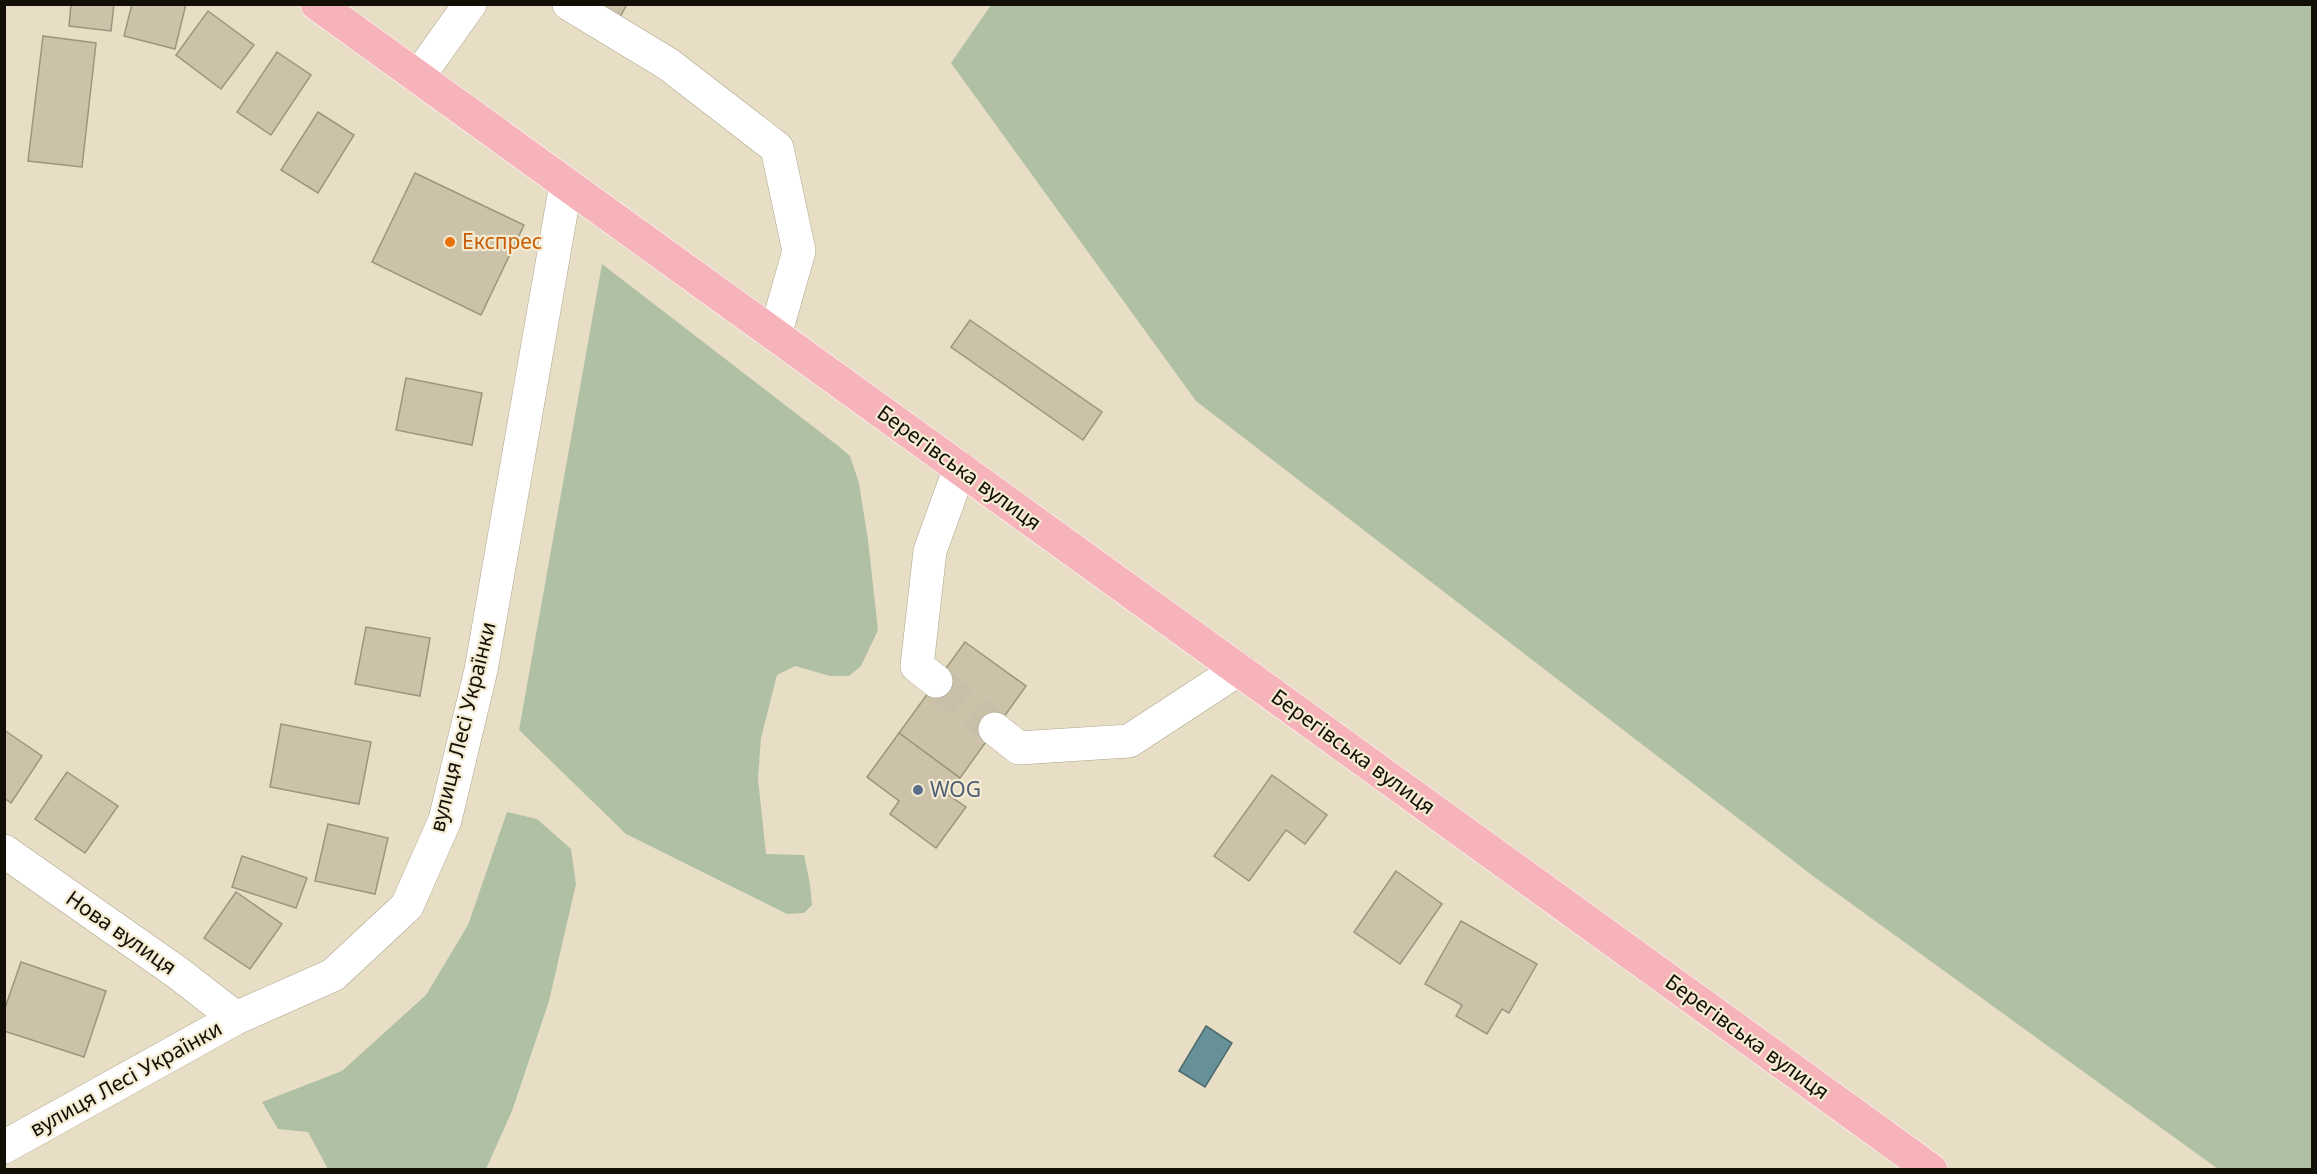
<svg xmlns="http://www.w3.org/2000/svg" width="2317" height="1174" font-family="'Noto Sans',sans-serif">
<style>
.green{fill:#b0c0a5}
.water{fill:#669199;stroke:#4d6a6d;stroke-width:1.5}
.building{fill:#cbc2a9;stroke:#9d957d;stroke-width:1.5}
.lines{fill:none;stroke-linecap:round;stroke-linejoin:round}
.minor-tunnel{stroke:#c7bfa8;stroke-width:33;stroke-dasharray:33 16;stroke-linecap:butt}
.minor-casing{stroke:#aea68e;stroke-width:34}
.highway-casing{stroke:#fff;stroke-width:34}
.minor{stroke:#fff;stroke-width:33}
.highway{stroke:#f7b3ba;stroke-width:33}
.food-dot{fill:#e8710a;stroke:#f5ebd2;stroke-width:2}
.service-dot{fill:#5c6f8a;stroke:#f5ebd2;stroke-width:2}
.labels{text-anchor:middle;stroke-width:4.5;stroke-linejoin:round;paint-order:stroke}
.food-label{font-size:21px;fill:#c56008;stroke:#f5ebd2;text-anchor:start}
.street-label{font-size:21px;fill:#120f07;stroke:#f5ebd2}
.service-label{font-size:21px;fill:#4e5e75;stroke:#f5ebd2;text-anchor:start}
</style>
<rect width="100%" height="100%" fill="#e7dec5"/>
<g class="green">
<path d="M991 5H2312V1169H2218L1813 876 1196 401 951 63Z"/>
<path d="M602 264 837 445 850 456 859 483 868 540 878 630 861 666 849 676H830L795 666 777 675 761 738 758 779 766 854 804 855 810 884 812 905 804 913 787 914 626 834 519 730Z"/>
<path d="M507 812 537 819 571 849 576 884 549 1001 512 1111 486 1169H328L308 1132 278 1129 262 1102 342 1071 426 995 468 925Z"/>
</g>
<path class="water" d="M1206 1026 1232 1043 1205 1087 1179 1071Z"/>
<g class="building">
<path d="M71 4H114L111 31 69 26Z"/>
<path d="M132 4H186L175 49 124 36Z"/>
<path d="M595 4H627L619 19Z"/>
<path d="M208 11 254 45 221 89 176 55Z"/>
<path d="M43 36 96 43 82 167 28 161Z"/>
<path d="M277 52 311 75 271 135 237 112Z"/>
<path d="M318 112 354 135 318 193 281 170Z"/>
<path d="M415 173 524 225 481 315 372 262Z"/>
<path d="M970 320 1102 412 1083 440 951 347Z"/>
<path d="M406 378 482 393 472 445 396 430Z"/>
<path d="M366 627 430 638 420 696 355 684Z"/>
<path d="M965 642 1026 686 960 778 899 733Z"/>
<path d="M281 724 371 742 359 804 270 787Z"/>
<path d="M4 730 42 756 11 803 4 798Z"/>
<path d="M899 733 960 778 947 794 966 807 936 848 890 814 899 801 867 777Z"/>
<path d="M67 772 118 806 85 853 35 819Z"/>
<path d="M1272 775 1327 815 1305 844 1286 830 1249 881 1214 856Z"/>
<path d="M328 824 388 838 375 894 315 881Z"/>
<path d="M242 856 307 878 296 908 232 887Z"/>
<path d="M1396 871 1442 904 1400 964 1354 932Z"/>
<path d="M236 892 282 924 250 969 204 938Z"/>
<path d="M1461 921 1537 964 1509 1013 1502 1009 1487 1034 1456 1016 1462 1005 1425 984Z"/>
<path d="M21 962 106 991 84 1057 4 1031V1011Z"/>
</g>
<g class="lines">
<path class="minor-tunnel" d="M936 681 995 729"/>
<g class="minor-casing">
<g id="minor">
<path d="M569 4 668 64 777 148 799 251 775 335"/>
<path d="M418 77 470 4"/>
<path d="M936 681 917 666 930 551 960 468"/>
<path d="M995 729 1019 748 1129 741 1239 669"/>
<path d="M4 851 178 973 236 1018"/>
<path d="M4 1147 236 1018 333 975 407 906 445 820 481 670 566 184"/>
</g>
</g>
<g class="highway-casing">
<path id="highway" d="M317 4 1931 1170"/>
</g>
<use href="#minor" class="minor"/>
<use href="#highway" class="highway"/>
</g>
<circle class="food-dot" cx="450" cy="242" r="6"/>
<circle class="service-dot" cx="918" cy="790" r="6"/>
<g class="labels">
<g class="food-label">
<text x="462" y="249">Експрес</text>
</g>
<g class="street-label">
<text transform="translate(959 468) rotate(36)" y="7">Берегівська вулиця</text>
<text transform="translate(463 727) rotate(-76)" y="7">вулиця Лесі Українки</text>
<text transform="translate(1353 752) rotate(36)" y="7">Берегівська вулиця</text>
<text transform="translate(121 933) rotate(35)" y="7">Нова вулиця</text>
<text transform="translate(1747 1037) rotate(36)" y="7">Берегівська вулиця</text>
<text transform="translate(126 1079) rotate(-29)" y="7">вулиця Лесі Українки</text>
</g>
<g class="service-label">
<text x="930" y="797">WOG</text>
</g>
</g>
<rect width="2317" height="1174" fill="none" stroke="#120f07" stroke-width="12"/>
</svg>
